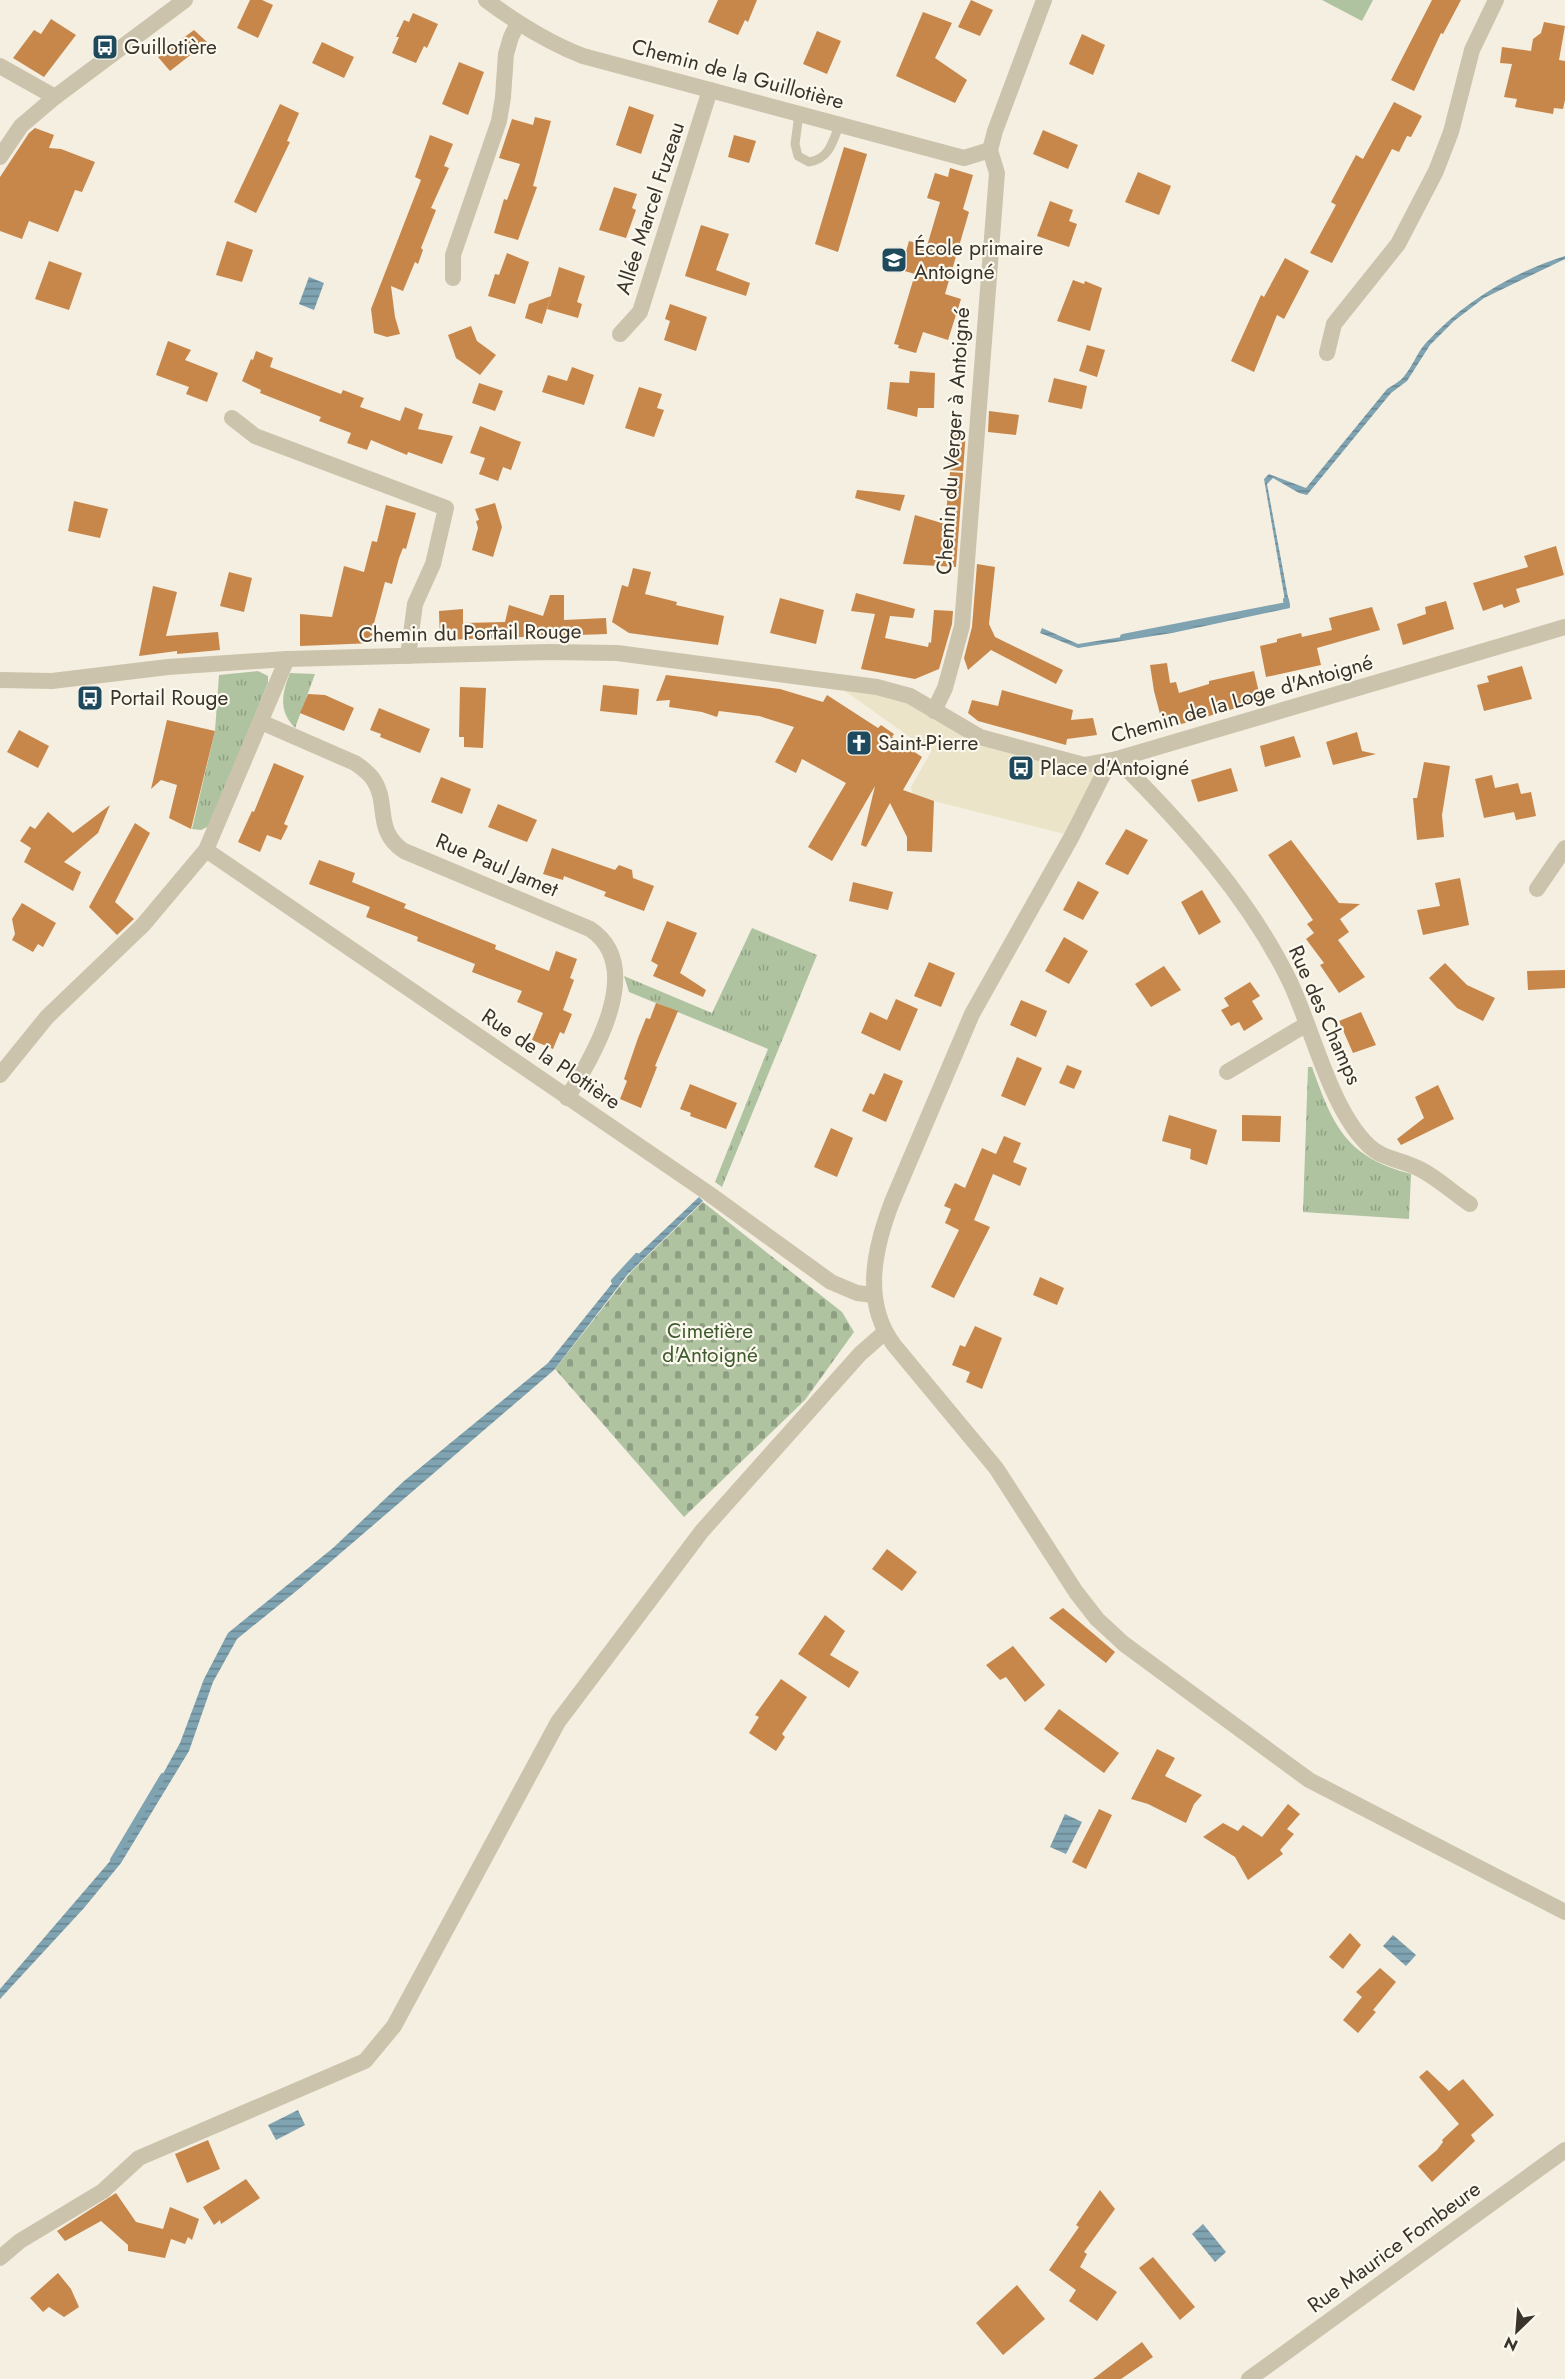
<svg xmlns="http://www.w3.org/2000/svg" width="1565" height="2379" font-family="Jost,sans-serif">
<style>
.grass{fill:url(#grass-tufts)}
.cemetery{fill:url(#cemetery-stones)}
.pitch{fill:#afc3a0}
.plaza{fill:#ece4c8}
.water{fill:url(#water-rules)}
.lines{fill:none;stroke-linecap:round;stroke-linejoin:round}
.stream{stroke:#7fa3b1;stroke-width:6}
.building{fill:#c7874b}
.service{stroke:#ccc3ac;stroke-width:9}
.minor{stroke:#ccc3ac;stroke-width:16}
.tertiary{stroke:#ccc3ac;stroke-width:16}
.labels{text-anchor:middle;stroke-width:4.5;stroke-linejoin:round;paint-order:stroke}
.poi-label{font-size:21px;fill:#3a332b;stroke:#fbf8ed;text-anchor:start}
.street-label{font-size:21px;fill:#3a332b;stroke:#fbf8ed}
.park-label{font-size:21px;fill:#3f592e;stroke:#fbf8ed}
</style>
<defs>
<pattern id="grass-tufts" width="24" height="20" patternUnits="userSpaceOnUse" patternTransform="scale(1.5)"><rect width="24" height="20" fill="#afc3a0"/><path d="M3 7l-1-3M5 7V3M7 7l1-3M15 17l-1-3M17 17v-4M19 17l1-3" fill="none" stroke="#8f9f83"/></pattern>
<pattern id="cemetery-stones" width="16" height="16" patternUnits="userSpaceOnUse" patternTransform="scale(1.5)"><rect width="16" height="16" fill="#afc3a0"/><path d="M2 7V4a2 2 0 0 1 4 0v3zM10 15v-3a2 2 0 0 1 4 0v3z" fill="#8f9f83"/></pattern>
<pattern id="water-rules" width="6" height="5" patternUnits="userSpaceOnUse" patternTransform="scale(1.5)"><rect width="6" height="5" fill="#7fa3b1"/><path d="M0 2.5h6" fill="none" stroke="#698590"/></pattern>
</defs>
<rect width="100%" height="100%" fill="#f4efe1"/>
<g class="grass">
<path d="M258 671 268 676V683L209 826 201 830 192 829 215 731 219 675Z"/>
<path d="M290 673 315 674 295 728C278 711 282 693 290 673Z"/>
<path d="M752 928 817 955 722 1187 715 1182 768 1049 629 992 624 976 712 1013Z"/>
<path d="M1308 1067H1312C1333 1126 1346 1157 1411 1174L1409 1219 1303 1212Z"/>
</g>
<path class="cemetery" d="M703 1202 842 1312 854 1332 805 1400 684 1517 555 1369 631 1272Z"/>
<path class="pitch" d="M1322 0H1373L1362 21Z"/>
<path class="plaza" d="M828 679 877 687 1026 750 1110 761 1072 836 934 801 913 794 911 787 931 752Z"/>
<g class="water">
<path d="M1565 256V259L1484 298 1454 321 1430 345 1407 381 1391 393 1307 495 1299 493 1273 478 1267 484 1290 608 1172 633 1078 648 1040 633 1042 628 1078 644 1147 633 1286 606 1264 479 1269 474 1306 488 1387 389C1393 385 1401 381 1405 375 1413 365 1417 353 1425 344 1463 302 1512 273 1565 256Z"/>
<path d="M309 277 324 283 314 310 299 304Z"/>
<path d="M699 1197 703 1201 628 1274 554 1370 300 1588 237 1639 213 1682 189 1751 121 1863 84 1908 0 1999V1989L123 1846 180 1743 204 1679 228 1633 333 1548 404 1481 548 1363 627 1265Z"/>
<path d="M1065 1814 1082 1822 1066 1854 1050 1847Z"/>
<path d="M1393 1935 1416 1955 1406 1966 1383 1946Z"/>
<path d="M298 2110 305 2125 276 2140 268 2125Z"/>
<path d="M1203 2224 1226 2252 1215 2262 1192 2234Z"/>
</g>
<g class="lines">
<g class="stream">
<path d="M1123 637 1287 605 1286 600"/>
<path d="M614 1281 637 1256"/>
<path d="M113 1860 163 1776"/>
</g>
</g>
<g class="building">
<path d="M250 0H262L273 5 258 38 237 28Z"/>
<path d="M718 0H757L748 22 745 20 738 35 708 22Z"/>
<path d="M971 0 993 10 980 36 958 27Z"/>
<path d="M1432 0H1461L1443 34 1441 33 1414 91 1391 80Z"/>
<path d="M923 12 952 23 935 58 967 80 955 103 896 76Z"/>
<path d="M413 13 438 24 427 48 424 46 416 63 392 53 399 37H396L404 20 409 22Z"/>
<path d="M51 19 76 35 44 77 13 58 34 30 41 34Z"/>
<path d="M1544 22 1565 26 1559 60 1565 61V100L1563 109 1554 108 1553 114 1515 107 1517 99 1504 97 1512 64 1500 63 1502 47 1531 51 1533 39 1541 33Z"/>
<path d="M194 30 207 42 170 71 158 57Z"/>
<path d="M817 31 841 41 827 74 803 64Z"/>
<path d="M1082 34 1105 45 1093 75 1069 64Z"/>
<path d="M322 42 354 57 344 78 312 63Z"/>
<path d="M459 62 484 72 468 115 442 104Z"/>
<path d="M1394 102 1422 116 1411 137 1407 136 1399 152 1392 149 1332 263 1310 253 1336 205 1331 202 1356 155 1363 159Z"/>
<path d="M280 104 299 113 287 141 290 142 256 213 234 202Z"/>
<path d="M629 106 654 115 641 154 616 145Z"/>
<path d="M535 117 551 121 533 186 537 187 518 240 494 233 504 199 507 200 520 164 499 158 512 119 533 125Z"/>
<path d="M35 128 54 135 49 148 61 149 95 162 82 192 75 190 58 232 29 221 22 239 0 231V177L29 133Z"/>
<path d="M1043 130 1078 145 1068 169 1033 154Z"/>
<path d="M430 135 453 144 444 166 449 168 431 208 436 210 421 248 423 250 418 264 415 262 403 291 391 286 395 317 400 334 387 337 374 333 371 309 421 180 415 177Z"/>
<path d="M734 135 756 141 749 163 728 157Z"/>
<path d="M844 147 867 154 838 252 815 244Z"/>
<path d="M950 168 973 175 963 209 969 212 945 294 961 299 948 340 923 332 916 353 898 348 899 345 894 344 915 274 901 270 909 241 927 246 940 202 927 198 935 173 948 177Z"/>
<path d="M1138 172 1171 186 1159 215 1125 202Z"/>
<path d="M614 187 637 194 632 208 636 210 626 238 599 230Z"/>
<path d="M1050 201 1073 210 1069 221 1077 224 1069 247 1037 236Z"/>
<path d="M701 225 729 234 716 270 750 283 746 296 685 276Z"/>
<path d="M227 241 253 250 242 282 216 275Z"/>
<path d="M507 253 529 262 515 304 488 296 495 274 499 275Z"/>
<path d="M1285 258 1309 271 1284 319 1277 315 1254 372 1231 361 1261 295 1264 297Z"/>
<path d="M49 261 82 273 69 310 35 299Z"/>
<path d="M559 267 585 276 577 302 582 304 578 318 547 309Z"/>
<path d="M1073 280 1084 284 1085 281 1102 288 1090 331 1057 321Z"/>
<path d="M551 296 542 324 525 318 529 304Z"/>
<path d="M670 304 707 317 696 351 664 340 670 321 665 319Z"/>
<path d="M471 326 477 341 496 355 480 375 456 358 448 335Z"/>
<path d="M168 341 191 350 185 360 218 373 207 402 186 394 189 387 156 375Z"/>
<path d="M1087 345 1105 350 1097 377 1079 371Z"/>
<path d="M256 351 273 358 270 367 341 394 343 390 364 398 360 407 400 421 405 407 423 414 418 429 453 436 442 464 408 452 407 455 371 440 367 450 347 443 351 433 319 421 321 417 260 393 261 390 242 381 251 359 253 360Z"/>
<path d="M572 367 594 375 584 405 542 392 548 375 567 381Z"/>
<path d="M910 371 935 373 934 408H918L917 417 887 409 890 382 909 383Z"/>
<path d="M1054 378 1087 386 1082 409 1048 402Z"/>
<path d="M479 383 503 391 495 411 472 403Z"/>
<path d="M639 387 662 394 657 408 664 410 654 437 625 428Z"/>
<path d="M989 411 1019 415 1016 435 988 432Z"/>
<path d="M480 426 521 442 511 470 503 467 498 481 479 474 485 458 470 453Z"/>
<path d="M951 431H966L963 471 948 470Z"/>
<path d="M950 472 963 473 956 567 903 564 915 515 945 524Z"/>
<path d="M857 490 905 495 900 511 855 498Z"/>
<path d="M74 501 108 509 100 538 68 531Z"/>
<path d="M495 503 502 527 493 557 472 550 478 528 476 521 479 520 475 509Z"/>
<path d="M386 505 416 513 406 549 403 548 399 558 392 584 385 582 373 627 374 643 300 646V614L332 617 344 566 364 572 372 541 377 542Z"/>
<path d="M1556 546 1564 575 1516 589 1520 602 1504 608 1502 604 1483 611 1473 583 1528 567 1524 556Z"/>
<path d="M977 564 995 567 989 624 995 637 1063 670 1056 684 991 650 968 670 964 658 972 627Z"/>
<path d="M633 568 651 572 645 594 677 602 676 605 724 616 718 645 629 633 612 622 622 585 628 587Z"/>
<path d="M229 572 252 578 244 612 220 606Z"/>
<path d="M153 586 177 592 166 636 218 632 220 650 177 654V651L139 656Z"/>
<path d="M856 593 915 609 913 618 890 616 885 638 928 647 929 642 931 643 934 610 953 611 952 624 939 669 915 679 861 669 875 614 851 611Z"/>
<path d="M550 595H564V620L606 618 607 634 440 640 439 611 463 609V623L505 622 509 605 543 616Z"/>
<path d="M780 598 824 610 816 644 770 633Z"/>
<path d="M1446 601 1454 629 1403 645 1397 624 1426 614 1425 607Z"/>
<path d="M1372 607 1380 630 1317 648 1321 665 1266 677 1260 646 1277 642V639L1301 633 1302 637 1332 630 1329 618Z"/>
<path d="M1167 663 1170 683 1176 682 1179 693 1209 684V681L1254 671 1261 701 1164 729 1154 691 1150 665Z"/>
<path d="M1522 666 1532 699 1484 711 1477 685 1489 682 1487 676Z"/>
<path d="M666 675 780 689 823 702 827 695 878 728 881 725 894 734 892 737 922 757 903 790 934 801 932 852 907 851V837L890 803 866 847 861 845 875 786 832 861 808 847 846 783 802 759 796 773 775 762 794 727 759 716 719 711 717 717 702 712 669 707 670 700 656 701Z"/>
<path d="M603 685 639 689 637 715 600 711Z"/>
<path d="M460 687 486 688 483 748 464 747V737H459Z"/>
<path d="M1002 690 1073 710 1071 720 1093 718 1097 735 1067 739 1066 745 978 721 968 713 972 700 998 706Z"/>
<path d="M308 694 325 695 354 708 344 731 300 713Z"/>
<path d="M379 708 430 729 420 753 380 737 381 734 370 730Z"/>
<path d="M167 720 215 731 191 829 169 818 177 785 161 780 151 789Z"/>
<path d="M19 730 49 746 38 768 7 752Z"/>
<path d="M1357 732 1362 751 1376 754 1333 765 1326 742Z"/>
<path d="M1294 736 1301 757 1265 767 1260 746Z"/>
<path d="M1424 762 1450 766 1442 815 1444 837 1417 840 1413 798H1417Z"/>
<path d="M274 763 304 776 284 824 288 826 281 840 267 835 260 852 238 842 252 811 254 812Z"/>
<path d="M1231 768 1238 791 1198 802 1191 780Z"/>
<path d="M1492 775 1495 788 1518 783 1521 794 1531 792 1536 816 1516 820 1514 812 1484 818 1475 779Z"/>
<path d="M441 777 471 789 462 814 431 802Z"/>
<path d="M498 804 537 820 527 842 488 827Z"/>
<path d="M110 805 98 833 64 862 81 872 73 891 24 862 31 848 20 841 30 826 35 829 48 812 73 833Z"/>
<path d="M135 823 150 833 115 902 134 919 117 935 89 907Z"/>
<path d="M1126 829 1148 840 1128 875 1105 864Z"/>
<path d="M1291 840 1339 903 1360 904 1340 919 1349 932 1338 940 1365 977 1339 993 1320 965 1324 963 1306 939 1314 933 1307 924 1313 920 1268 855Z"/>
<path d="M552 848 615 870 619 865 632 870 633 878 654 886 644 911 604 896 606 892 564 876 563 880 543 874Z"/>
<path d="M319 860 355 873 352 882 406 904 404 908 496 945 495 949 549 971 556 951 577 959 570 978 574 980 563 1010 572 1014 564 1034 560 1032 553 1049 532 1040 543 1013 517 1002 522 991 472 972 475 964 417 941 418 937 366 917 370 907 309 884Z"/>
<path d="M1460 878 1469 925 1423 935 1417 910 1440 906 1435 883Z"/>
<path d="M1078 881 1099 892 1083 920 1063 910Z"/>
<path d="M853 882 893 892 888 910 849 901Z"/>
<path d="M1202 890 1221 922 1199 935 1181 902Z"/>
<path d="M22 903 56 923 43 947 38 944 33 952 12 940 15 934 12 919Z"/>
<path d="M667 921 697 933 680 973 706 990 703 997 653 976 658 965 651 961Z"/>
<path d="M1064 937 1088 951 1069 984 1045 971Z"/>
<path d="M929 962 955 973 941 1007 914 996Z"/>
<path d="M1445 963 1467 985 1495 998 1483 1021 1457 1008 1429 978Z"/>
<path d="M1164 966 1181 990 1151 1007 1135 984Z"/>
<path d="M1565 970V988L1528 990 1527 971Z"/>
<path d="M1250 982 1260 996 1252 1001 1263 1019 1244 1031 1239 1022 1231 1026 1221 1010 1229 1006 1224 998Z"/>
<path d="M896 999 918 1009 900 1051 861 1033 870 1012 887 1020Z"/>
<path d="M1021 1000 1047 1011 1036 1037 1010 1025Z"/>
<path d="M656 1003 678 1011 655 1066 657 1067 641 1108 620 1099 627 1081 624 1079 638 1038 646 1018 650 1019Z"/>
<path d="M1361 1012 1376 1045 1353 1053 1339 1021Z"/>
<path d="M1017 1057 1042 1068 1025 1106 1001 1096Z"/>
<path d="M1067 1065 1082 1071 1074 1089 1059 1083Z"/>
<path d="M884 1073 903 1081 886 1122 862 1111 870 1093 874 1095Z"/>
<path d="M690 1084 737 1103 726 1129 690 1116 691 1113 680 1109Z"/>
<path d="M1438 1085 1454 1119 1401 1145 1397 1139 1424 1118 1415 1097Z"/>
<path d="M1169 1115 1217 1130 1207 1165 1190 1159 1191 1149 1162 1141Z"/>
<path d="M1242 1115 1281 1116 1280 1142 1242 1141Z"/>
<path d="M831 1128 853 1138 837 1177 814 1167Z"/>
<path d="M1004 1136 1021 1143 1013 1162 1027 1168 1020 1186 993 1174 974 1220 990 1227 954 1298 931 1287 959 1230 945 1223 951 1209 944 1206 955 1183 965 1188 982 1148 996 1154Z"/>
<path d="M1040 1277 1064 1288 1057 1305 1033 1295Z"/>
<path d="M975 1326 1002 1338 982 1389 966 1382 970 1372 952 1365 960 1345 965 1347Z"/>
<path d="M887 1549 917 1572 902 1591 872 1569Z"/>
<path d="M1063 1608 1115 1652 1106 1663 1049 1618Z"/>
<path d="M825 1615 845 1631 830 1655 859 1672 849 1688 798 1654Z"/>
<path d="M1013 1646 1045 1685 1025 1702 1006 1677 1000 1680 986 1665Z"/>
<path d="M781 1679 807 1697 782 1734 785 1737 776 1751 749 1733 759 1717 755 1715Z"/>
<path d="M1059 1709 1119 1753 1104 1773 1044 1729Z"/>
<path d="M1157 1749 1175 1758 1165 1776 1202 1795 1194 1804 1186 1823 1148 1804 1131 1799Z"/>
<path d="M1288 1804 1300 1814 1287 1829 1294 1834 1280 1850 1283 1854 1248 1880 1235 1857 1203 1837 1223 1823 1238 1831 1243 1825 1262 1837Z"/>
<path d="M1099 1809 1112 1815 1086 1869 1072 1862Z"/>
<path d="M1350 1933 1361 1945 1343 1969 1329 1957Z"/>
<path d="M1380 1968 1396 1982 1373 2010 1376 2012 1358 2033 1343 2020 1362 1997 1356 1992Z"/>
<path d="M1427 2070 1449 2091 1463 2079 1494 2115 1471 2135 1475 2141 1432 2182 1418 2166 1437 2150 1443 2142 1442 2140 1459 2124 1419 2077Z"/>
<path d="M208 2140 220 2169 187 2183 175 2154Z"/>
<path d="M246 2179 260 2198 221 2224 220 2220 214 2225 203 2207Z"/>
<path d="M1100 2190 1115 2209 1084 2252 1087 2254 1080 2267 1117 2292 1097 2321 1069 2301 1076 2290 1049 2270 1079 2227 1076 2225Z"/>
<path d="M116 2193 136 2222 163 2229 170 2207 199 2219 192 2240 188 2237 185 2244 171 2239 165 2258 128 2251V2245L101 2221 65 2241 57 2231Z"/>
<path d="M1153 2257 1195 2307 1180 2320 1139 2268Z"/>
<path d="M58 2273 71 2289 79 2307 64 2317 49 2307 43 2312 30 2298Z"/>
<path d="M1017 2285 1045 2319 1003 2355 976 2323Z"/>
<path d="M1142 2342 1153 2357 1121 2379H1093Z"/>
</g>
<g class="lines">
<path class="service" d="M799 114 795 144 798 156 809 162C829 159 833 142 839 125"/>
<g class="minor">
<path d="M486 0C517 23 547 42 583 56L964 158 990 150"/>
<path d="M0 66 55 97"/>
<path d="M0 157 21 126 55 97 185 0"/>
<path d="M453 278V255L499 121 503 97 506 54 511 37 518 23"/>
<path d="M620 334 640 312 710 90"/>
<path d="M1327 353 1334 324 1398 244 1436 171 1451 132 1472 50 1496 0"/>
<path d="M232 418 255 436 446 508 433 564 415 604 408 656"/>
<path d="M0 680 52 681 168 667 287 659 549 652 617 653 877 687 910 696 980 737 1084 765 1117 759 1565 627"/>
<path d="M934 711 945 688 962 626 997 173 990 150 995 131 1044 0"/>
<path d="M261 722 355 763C362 768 368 772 373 779 390 804 373 830 404 851L590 929C647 967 593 1056 567 1098"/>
<path d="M1117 759C1183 825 1249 897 1290 982 1313 1030 1330 1108 1368 1145 1381 1158 1397 1159 1413 1166 1432 1173 1453 1193 1470 1204"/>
<path d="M1110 761 1072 836 972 1014 892 1202C874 1249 862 1302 894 1345L996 1468 1076 1592 1097 1619 1124 1644 1309 1780 1565 1912"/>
<path d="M206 850 708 1193 831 1282 857 1293 874 1295"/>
<path d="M1537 889 1565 848"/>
<path d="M1227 1072 1307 1024"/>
<path d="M0 1075 47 1017 143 925 206 850 287 659"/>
<path d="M0 2258 20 2241 103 2191 139 2158 365 2061 394 2026 558 1722 702 1531 860 1354 885 1332"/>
</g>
<path class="tertiary" d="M1249 2379 1565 2150"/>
</g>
<defs>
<g id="bus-square" transform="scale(1.35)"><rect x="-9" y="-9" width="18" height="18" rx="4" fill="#1f4a5d" stroke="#fbf8ed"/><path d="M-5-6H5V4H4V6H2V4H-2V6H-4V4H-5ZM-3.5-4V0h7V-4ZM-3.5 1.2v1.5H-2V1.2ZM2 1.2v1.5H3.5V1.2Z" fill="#fff"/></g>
<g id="school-square" transform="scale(1.35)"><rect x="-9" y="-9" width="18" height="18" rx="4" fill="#1f4a5d" stroke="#fbf8ed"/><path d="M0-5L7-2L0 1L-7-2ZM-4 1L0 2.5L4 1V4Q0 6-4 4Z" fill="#fff"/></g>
<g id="church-square" transform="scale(1.35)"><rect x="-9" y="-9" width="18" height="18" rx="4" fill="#1f4a5d" stroke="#fbf8ed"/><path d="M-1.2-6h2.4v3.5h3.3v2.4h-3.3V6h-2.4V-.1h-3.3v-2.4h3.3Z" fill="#fff"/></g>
</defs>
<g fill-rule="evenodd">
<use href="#bus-square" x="105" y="47"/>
<use href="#school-square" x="894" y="260"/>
<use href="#bus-square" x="90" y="698"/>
<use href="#church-square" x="859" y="743"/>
<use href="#bus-square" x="1021" y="768"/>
</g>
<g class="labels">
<g class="poi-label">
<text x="124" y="54">Guillotière</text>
<text x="914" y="255">École primaire<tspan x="914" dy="24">Antoigné</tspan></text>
<text x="110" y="705">Portail Rouge</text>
<text x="878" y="750">Saint-Pierre</text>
<text x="1040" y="775">Place d'Antoigné</text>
</g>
<g class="street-label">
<text transform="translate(738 74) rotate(15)" y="7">Chemin de la Guillotière</text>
<text transform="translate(650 208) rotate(-72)" y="7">Allée Marcel Fuzeau</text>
<text transform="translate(953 441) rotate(-86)" y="7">Chemin du Verger à Antoigné</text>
<text transform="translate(470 633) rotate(-1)" y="7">Chemin du Portail Rouge</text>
<text transform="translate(1242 699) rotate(-16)" y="7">Chemin de la Loge d'Antoigné</text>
<text transform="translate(497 865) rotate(23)" y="7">Rue Paul Jamet</text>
<text transform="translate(1325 1015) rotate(66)" y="7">Rue des Champs</text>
<text transform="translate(551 1059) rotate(34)" y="7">Rue de la Plottière</text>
<text transform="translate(1394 2247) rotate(-36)" y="7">Rue Maurice Fombeure</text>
</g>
<g class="park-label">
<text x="710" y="1338">Cimetière<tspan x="710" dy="24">d'Antoigné</tspan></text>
</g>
</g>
<g transform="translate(1517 2331) rotate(205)" stroke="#fbf8ed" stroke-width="4.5" paint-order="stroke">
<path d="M0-4.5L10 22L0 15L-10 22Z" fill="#3a332b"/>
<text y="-9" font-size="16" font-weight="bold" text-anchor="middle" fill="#3a332b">N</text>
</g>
</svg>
